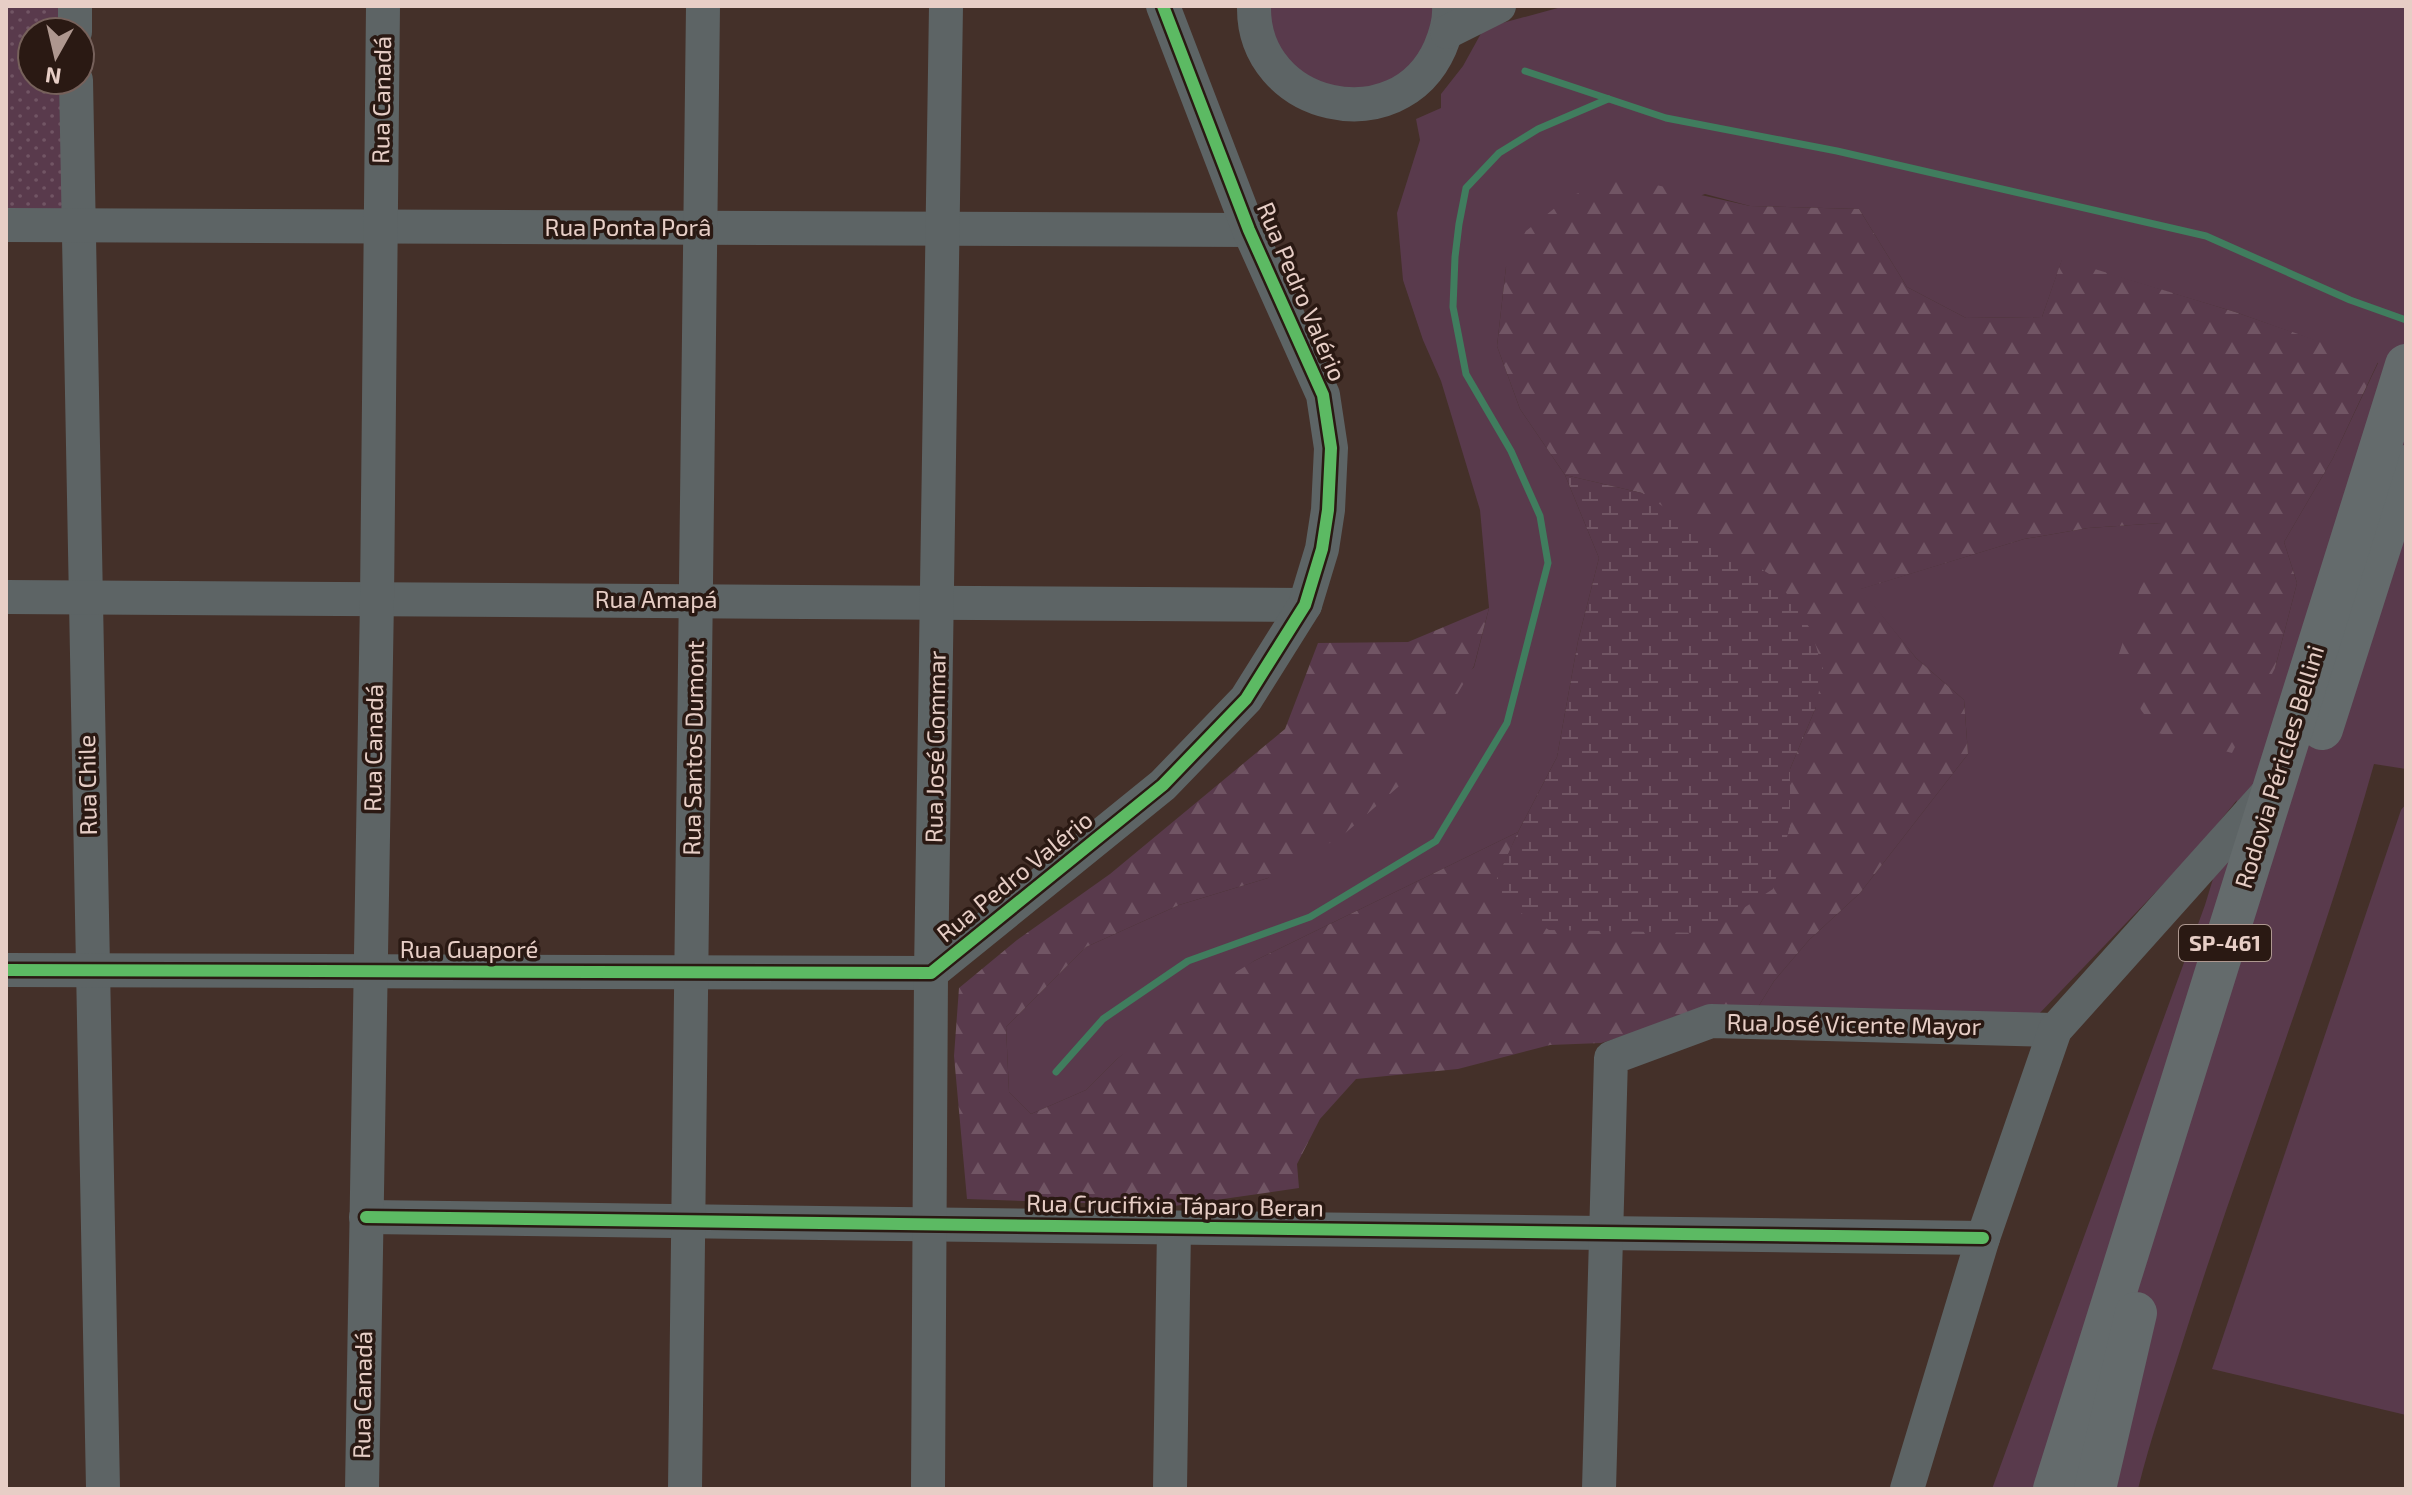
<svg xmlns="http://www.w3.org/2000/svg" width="2412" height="1495" font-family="'Exo 2',sans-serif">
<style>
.grass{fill:#593a4c}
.forest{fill:url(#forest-firs)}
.wetland{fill:url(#wetland-marsh)}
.park{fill:url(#park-dots)}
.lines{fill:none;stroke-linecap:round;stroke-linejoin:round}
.stream{stroke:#407d5e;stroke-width:7}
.minor{stroke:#5d6465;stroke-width:34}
.major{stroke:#646b6c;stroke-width:42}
.cycleway-casing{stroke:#2a1913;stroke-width:17}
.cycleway{stroke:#5cba63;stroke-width:12}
.labels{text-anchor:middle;stroke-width:7;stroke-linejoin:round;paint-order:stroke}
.shield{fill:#2a1913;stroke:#ae9890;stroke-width:2}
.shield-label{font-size:22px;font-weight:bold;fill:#e7cec6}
.street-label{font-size:24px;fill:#e7cec6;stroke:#2a1913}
</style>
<defs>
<pattern id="forest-firs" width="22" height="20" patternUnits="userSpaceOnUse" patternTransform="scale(2)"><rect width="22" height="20" fill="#593a4c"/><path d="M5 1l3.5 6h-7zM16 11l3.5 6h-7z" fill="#715564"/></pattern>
<pattern id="wetland-marsh" width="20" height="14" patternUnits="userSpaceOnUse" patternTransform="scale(2)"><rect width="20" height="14" fill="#593a4c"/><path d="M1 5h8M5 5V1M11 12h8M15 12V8" fill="none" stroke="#715564"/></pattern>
<pattern id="park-dots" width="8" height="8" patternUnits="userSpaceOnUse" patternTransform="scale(2)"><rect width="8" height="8" fill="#593a4c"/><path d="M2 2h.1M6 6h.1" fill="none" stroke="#715564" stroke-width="1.8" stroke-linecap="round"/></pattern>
</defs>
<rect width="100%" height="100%" fill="#443029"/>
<g class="grass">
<path d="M1266 6H1437L1422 59 1377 92 1321 90 1278 55Z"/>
<path d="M1565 6H2406V769L2374 764C2319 960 2243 1150 2182 1344 2167 1392 2150 1440 2138 1489H1992L2205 905 2237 800 2198 848 2036 1017 1758 1007 1774 981 1809 940 1860 893 1968 754 1964 700 1916 658 1860 589 2024 539 2088 528 2161 523 2275 668 2297 583 2284 542 2333 458 2378 363 2235 312 2062 260 2042 317 1966 318 1907 287 1859 209 1750 206 1705 194 1506 267 1497 346 1520 409 1565 475 1599 558 1578 641 1557 757 1518 832 1254 961 1117 1059 1086 1090 1031 1114 1009 1092 1006 1027 1086 947 1179 905 1268 878 1474 667 1489 608 1480 510 1441 381 1423 340 1403 280 1397 213 1420 140 1416 119 1441 108V94L1463 66 1484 28Z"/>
<path d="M2406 804V1415L2212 1369 2401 810Z"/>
</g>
<path class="forest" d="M1625 178 1750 206 1859 209 1907 287 1966 318 2042 317 2062 259 2235 312 2378 362 2333 458 2284 542 2297 583 2275 668 2232 753 2158 733 2141 710 2118 657 2161 523 2088 528 2024 539 1861 589 1916 658 1964 700 1968 754 1860 893 1809 940 1774 981 1758 1007 1698 1013 1601 1043 1550 1045 1458 1069 1356 1079 1320 1119 1297 1164 1299 1188 1174 1206 967 1199 954 1056 959 988 1017 940 1110 874 1285 729 1318 643 1408 642 1489 608 1474 666 1406 780 1342 836 1268 878 1179 905 1086 947 1006 1027 1009 1092 1031 1114 1086 1090 1117 1059 1186 1003 1254 961 1518 832 1491 894 1790 826V769L1816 707 1642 493 1565 475 1520 409 1497 346 1506 267 1526 231 1570 196Z"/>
<path class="wetland" d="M1565 475 1642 493 1777 579 1811 630 1823 669 1816 707 1790 769V826L1773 889 1705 933 1549 930 1490 894 1518 832 1557 757 1578 641 1599 558Z"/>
<path class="park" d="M6 6H64L65 32H32V80H65L67 216H6Z"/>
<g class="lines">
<g class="stream">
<path d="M1525 71 1666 118 1837 151 2206 236 2350 300 2406 320"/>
<path d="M1056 1072 1103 1019 1188 961 1310 917 1436 841 1507 723 1548 563 1540 516 1511 451 1466 374 1453 307 1455 257 1459 224 1466 188 1499 153 1538 129 1608 99"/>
</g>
<g class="minor">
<path d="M75 6V32"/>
<path d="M1254 6C1252 110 1398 143 1440 48 1446 34 1450 21 1449 6"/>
<path d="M1447 32 1499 6"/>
<path d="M76 80 103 1489"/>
<path d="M6 225 1249 230"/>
<path d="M6 597 1305 605"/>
<path d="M6 970 931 973 1163 785 1246 699 1305 605 1322 549 1328 510 1331 448 1323 395 1249 230 1163 6"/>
<path d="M366 1217 1983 1238"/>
<path d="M362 1489 377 599 383 6"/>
<path d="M685 1489 703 6"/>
<path d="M928 1489 931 973 946 6"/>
<path d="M1170 1489 1174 1228"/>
<path d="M1599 1489 1611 1058 1711 1021 2055 1030"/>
<path d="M1907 1489 1983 1238 2055 1030 2272 788"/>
</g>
<g class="major">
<path d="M2322 729 2406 466"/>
<path d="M2054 1489 2406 365"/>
<path d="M2095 1489 2136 1313"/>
</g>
<g class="cycleway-casing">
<g id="cycleway">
<path d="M6 970 931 973 1163 785 1246 699 1305 605 1322 549 1328 510 1331 448 1323 395 1249 230 1163 6"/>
<path d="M366 1217 1983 1238"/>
</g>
</g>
<use href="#cycleway" class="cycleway"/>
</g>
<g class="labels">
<rect class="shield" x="2179" y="925" width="92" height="36" rx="6"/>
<g class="shield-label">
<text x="2225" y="951">SP-461</text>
</g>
<g class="street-label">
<text transform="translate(382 100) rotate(-89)" y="8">Rua Canadá</text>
<text x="628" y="236">Rua Ponta Porâ</text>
<text transform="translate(1301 292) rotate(67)" y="8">Rua Pedro Valério</text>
<text x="656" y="608">Rua Amapá</text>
<text transform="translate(936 747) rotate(-89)" y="8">Rua José Gommar</text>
<text transform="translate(374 748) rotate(-89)" y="8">Rua Canadá</text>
<text transform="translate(694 748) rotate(-89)" y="8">Rua Santos Dumont</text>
<text transform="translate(2280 767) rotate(-73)" y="8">Rodovia Péricles Bellini</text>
<text transform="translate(88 785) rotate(-91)" y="8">Rua Chile</text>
<text transform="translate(1015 877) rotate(-39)" y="8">Rua Pedro Valério</text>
<text x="469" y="958">Rua Guaporé</text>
<text transform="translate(1854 1025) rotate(1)" y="8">Rua José Vicente Mayor</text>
<text transform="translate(1175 1206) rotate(1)" y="8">Rua Crucifixia Táparo Beran</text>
<text transform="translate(363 1395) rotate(-89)" y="8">Rua Canadá</text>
</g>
</g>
<rect width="2412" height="1495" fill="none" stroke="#e7cec6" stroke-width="16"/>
<g transform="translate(56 56) rotate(188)"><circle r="38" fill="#2a1913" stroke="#76615b" stroke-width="2"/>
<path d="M0-6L14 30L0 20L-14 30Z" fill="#ae978f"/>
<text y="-12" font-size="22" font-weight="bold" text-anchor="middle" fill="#e7cec6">N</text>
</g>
</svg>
